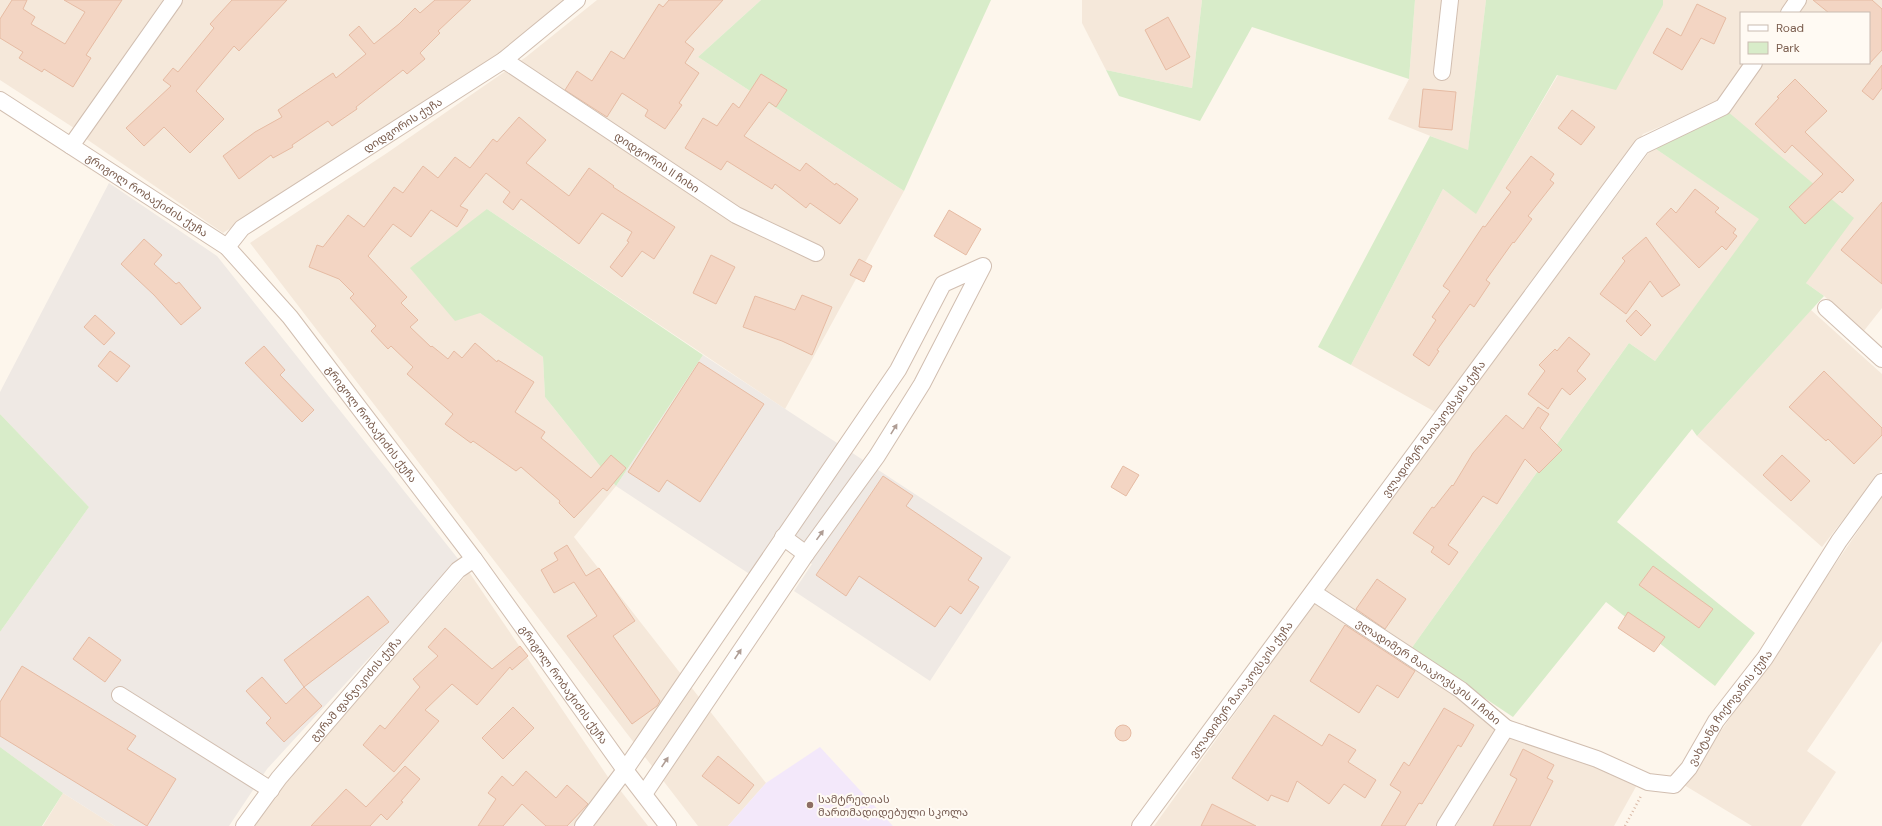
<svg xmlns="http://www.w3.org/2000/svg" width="1882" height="826" font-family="'DM Sans','Noto Sans Georgian',sans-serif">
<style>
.residential{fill:#f5e8da}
.industrial{fill:#efe9e4}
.education{fill:#f3e8fa}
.green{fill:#d8ecc9}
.building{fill:#f3d5c3;stroke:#e6bba3}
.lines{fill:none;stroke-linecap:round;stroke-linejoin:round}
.minor-casing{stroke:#d1beb0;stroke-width:18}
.path{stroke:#d9b8a5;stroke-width:2.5;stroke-dasharray:1 3;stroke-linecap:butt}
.minor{stroke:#fff;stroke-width:16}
.oneway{fill:#af9d94}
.education-dot{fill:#8d6e63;stroke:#fffaf3;stroke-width:1.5}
.labels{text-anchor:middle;stroke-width:4;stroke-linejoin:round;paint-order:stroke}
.street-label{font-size:11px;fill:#7a5c4d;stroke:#fffaf3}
.education-label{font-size:11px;fill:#785e54;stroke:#fffaf3;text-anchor:start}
</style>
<rect width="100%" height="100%" fill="#fdf6ec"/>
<g class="residential">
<path d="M0 0H163L74 128 0 80Z"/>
<path d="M182 0H571L509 52 223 233 85 138Z"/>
<path d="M597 0H761L698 57 904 191 785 409 487 209 480 313 543 357 545 397 616 486 574 537 766 783 728 826H698L250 243 387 153 526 57Z"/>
<path d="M1082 0H1202L1192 88 1106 70 1082 23Z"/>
<path d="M1415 0H1486L1468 151 1388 119 1409 79Z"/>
<path d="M1663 0H1791L1781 13H1741V63H1745L1716 103 1643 134 1437 413 1351 365 1443 189 1476 213 1558 75 1663 5Z"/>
<path d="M1804 0H1882V308L1863 332 1824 296 1806 283 1727 111 1761 63H1869V13H1795Z"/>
<path d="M1653 147 1760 219 1655 361 1629 343 1411 649 1322 591Z"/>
<path d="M1811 310 1882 374V470L1822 547 1697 436Z"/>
<path d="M1882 496V641L1807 751 1836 772 1801 826H1752L1684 785Z"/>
<path d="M469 572 610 780 575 826H251L271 797Z"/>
<path d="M1318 598 1460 696 1496 731 1437 826H1154Z"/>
<path d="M1511 734 1638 783 1614 826H1456Z"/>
<path d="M620 790 648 826H593Z"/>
<path d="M63 793 115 826H43Z"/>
</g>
<g class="industrial">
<path d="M109 183 217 256 459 560 267 769 229 826H115L63 793 0 747V632L89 507 0 414V392Z"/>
<path d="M703 355 1011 557 930 681 794 591 812 564 775 540 751 575 616 486Z"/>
</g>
<path class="education" d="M820 747 893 826H728L766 783Z"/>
<g class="green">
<path d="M761 0H991L904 191 698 57Z"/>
<path d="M1202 0H1415L1409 79 1252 27 1200 121 1119 96 1106 70 1192 88Z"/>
<path d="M1486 0H1663V5L1616 90 1557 75 1476 214 1443 189 1351 365 1318 347 1430 136 1468 150Z"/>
<path d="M1727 111 1854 218 1806 283 1824 296 1697 436 1692 429 1617 522 1755 633 1715 686 1606 602 1513 717 1411 649 1629 343 1655 361 1759 219 1653 147Z"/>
<path d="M487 209 703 355 616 486 545 397 543 357 480 313 455 321 410 268Z"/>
<path d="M0 414 89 507 0 632Z"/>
<path d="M0 747 63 793 42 826H0Z"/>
</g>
<g class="building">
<path d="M12 0H27L23 9 35 17 31 24 65 44 85 12 64 0H122L86 55 91 58 73 87 44 69 42 72 19 58 23 52 0 38V19Z"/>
<path d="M232 0H287L239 51 234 46 196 91 224 119 190 153 164 127 144 146 126 128 171 86 163 80 173 68 178 72 214 28 210 24Z"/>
<path d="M435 0H471L438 31 440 33 420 53 425 59 407 74 403 70 356 107 357 109 332 126 328 121 292 145 293 147 273 158 271 155 239 179 223 156 255 132 282 117 278 110 333 73 336 78 366 54 349 35 359 26 374 44 399 24 415 8 420 13Z"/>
<path d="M669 0H723L685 42 694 49 685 63 699 73 679 103 682 105 665 129 645 116 648 110 622 93 607 117 565 90 577 71 592 81 611 51 624 59 659 4 663 7Z"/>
<path d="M1813 0H1872L1882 9V50L1869 64V13H1829Z"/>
<path d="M1697 4 1726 18 1714 44 1701 38 1682 70 1653 53 1667 28 1681 36Z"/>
<path d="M1168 17 1190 57 1166 70 1145 30Z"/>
<path d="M1882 65V88L1873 100 1862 91Z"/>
<path d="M761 74 787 90 776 107 769 102 744 136 800 171 806 163 835 185 836 183 858 199 840 224 810 203 806 208 775 184 772 189 727 161 721 170 685 148 703 118 717 126 733 103 739 108Z"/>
<path d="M1795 79 1827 111 1805 132 1854 180 1842 193 1840 191 1805 224 1789 207 1823 174 1792 145 1785 153 1755 124 1779 98 1777 97Z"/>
<path d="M1423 89 1456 92 1452 130 1419 127Z"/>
<path d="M1572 110 1595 127 1581 145 1558 128Z"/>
<path d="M519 117 546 140 526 163 569 196 589 168 614 186 613 187 675 227 654 259 642 251 622 277 610 267 629 242 627 241 632 232 602 213 579 244 521 199 513 210 503 202 510 192 486 173 460 206 468 210 457 227 431 210 411 237 393 224 368 256 407 297 401 303 418 320 410 327 431 347 432 346 448 359 454 351 462 358 475 343 497 362 498 360 534 382 515 412 545 432 541 438 591 478 611 455 626 468 607 491 603 488 574 518 559 503 560 501 521 467 516 471 473 441 471 443 445 424 453 414 407 374 413 367 391 346 388 349 371 331 376 326 350 298 354 294 339 279 309 267 317 245 323 247 348 215 364 227 394 187 403 193 423 166 438 178 455 157 470 168 493 139 497 142Z"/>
<path d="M1531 156 1554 174 1550 180 1554 183 1528 216 1532 219 1514 243 1513 242 1486 280 1490 283 1474 307 1470 304 1437 350 1439 351 1429 366 1413 355 1436 320 1432 317 1450 291 1443 286 1483 226 1485 227 1511 192 1506 188Z"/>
<path d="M1695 189 1719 208 1715 212 1736 229 1733 233 1737 236 1726 250 1722 246 1699 268 1656 224 1671 208 1676 213Z"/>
<path d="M1882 202V284L1841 250Z"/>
<path d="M949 210 981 229 966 255 934 236Z"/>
<path d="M1646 237 1680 285 1662 297 1650 281 1626 314 1600 294 1625 261 1622 258Z"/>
<path d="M144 239 162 255 154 264 176 284 179 282 201 308 181 325 154 295 121 264Z"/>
<path d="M711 255 735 267 716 304 693 293Z"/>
<path d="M859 259 872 266 864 282 850 275Z"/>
<path d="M802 295 832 307 812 355 782 341 743 327 755 296 795 310Z"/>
<path d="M1636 310 1651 325 1641 336 1626 321Z"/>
<path d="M95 315 115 333 104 345 84 327Z"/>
<path d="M1569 337 1590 354 1577 371 1586 379 1570 395 1562 388 1548 409 1528 394 1545 371 1539 365 1555 349 1557 351Z"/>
<path d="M264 346 285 370 280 375 314 410 302 422 245 363Z"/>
<path d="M110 351 130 366 117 382 98 366Z"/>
<path d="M699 362 764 404 700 502 667 480 659 492 628 472Z"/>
<path d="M1824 371 1882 428V435L1854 464 1828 439 1826 441 1789 407Z"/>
<path d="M1538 407 1549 414 1540 428 1562 450 1539 473 1525 459 1497 504 1483 496 1448 545 1458 552 1449 565 1431 552 1434 547 1413 533 1432 507 1434 508 1452 485 1453 486 1473 453 1506 415 1523 429Z"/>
<path d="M1782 455 1810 481 1791 501 1763 475Z"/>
<path d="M1123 466 1139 475 1126 496 1111 487Z"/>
<path d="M883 476 913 496 906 506 982 558 968 580 979 587 961 614 950 606 935 627 859 576 846 596 816 575Z"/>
<path d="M567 545 586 576 599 568 635 621 613 636 660 701 657 706 632 724 567 636 597 616 574 582 554 593 541 570 558 560 554 553Z"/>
<path d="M1653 566 1713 609 1699 628 1639 585Z"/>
<path d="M1377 579 1406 599 1385 629 1356 609Z"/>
<path d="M368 596 389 622 304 687 284 660Z"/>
<path d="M1628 612 1665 637 1654 652 1618 628Z"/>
<path d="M1345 625 1415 671 1398 698 1377 685 1359 713 1310 681Z"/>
<path d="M445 628 492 669 520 646 528 656 512 670 510 667 477 705 452 684 425 710 439 721 394 772 363 745 380 725 385 729 420 687 413 679 438 656 428 647Z"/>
<path d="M89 637 121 660 105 682 73 659Z"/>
<path d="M22 666 136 736 127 749 176 779 147 826 0 736V702Z"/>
<path d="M262 677 286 704 304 687 322 706 284 742 266 723 271 718 246 691Z"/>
<path d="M513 707 534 728 503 759 482 738Z"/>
<path d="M1444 708 1474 725 1461 747 1458 745 1422 804 1419 803 1405 826H1381L1401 792 1390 785 1404 762 1409 766Z"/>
<path d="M1274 715 1322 746 1329 734 1356 750 1348 762 1376 780 1365 798 1344 784 1329 804 1297 781 1288 802 1271 795 1268 801 1232 778Z"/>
<circle cx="1123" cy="733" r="8"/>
<path d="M1523 749 1554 765 1547 778 1553 781 1530 826H1493L1517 779 1510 775Z"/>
<path d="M718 756 754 785 739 804 702 776Z"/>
<path d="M405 766 420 779 401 801 403 802 387 820 381 814 370 826H311L346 789 366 807Z"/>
<path d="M526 771 556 798 567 785 588 804 567 826H546L522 804 503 826H478L496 799 488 793 502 776 513 786Z"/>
<path d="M1212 804 1256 826H1201Z"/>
</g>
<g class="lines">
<g class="minor-casing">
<g id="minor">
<path d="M1789 13 1798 0"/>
<path id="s1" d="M504 60 736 215 816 253"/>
<path d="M1442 72 1450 0"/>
<path id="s2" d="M0 100 227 247 290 317 474 559 625 770 668 826"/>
<path d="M71 146 174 0"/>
<path id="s3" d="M227 247 242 228 504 60 577 0"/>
<path d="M1826 308 1882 359"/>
<path d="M783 537 806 554"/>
<path id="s4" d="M1314 593 1461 690 1506 728 1445 826"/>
<path d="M120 695 271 790"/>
<path id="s5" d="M1506 728 1597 759 1648 782 1674 785 1689 768 1716 721 1765 658 1839 541 1882 482"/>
<path id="s6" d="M244 826 279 778 458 570 474 559"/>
<path d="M583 826 625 770 898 370 943 284 983 266 922 384 877 456 806 554 644 794"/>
<path id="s7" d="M1140 826 1642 146 1723 107 1754 63"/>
</g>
</g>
<path class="path" d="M1625 826 1641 796"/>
<use href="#minor" class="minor"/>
</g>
<defs><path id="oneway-solid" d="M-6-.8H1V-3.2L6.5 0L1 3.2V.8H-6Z"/></defs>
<g class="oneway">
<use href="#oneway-solid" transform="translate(894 429) rotate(-58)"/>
<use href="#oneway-solid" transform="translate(820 535) rotate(-54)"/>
<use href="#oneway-solid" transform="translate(738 654) rotate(-56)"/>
<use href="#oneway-solid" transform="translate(665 762) rotate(-56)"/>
</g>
<circle class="education-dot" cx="810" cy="805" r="4"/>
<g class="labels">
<g class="street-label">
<text dy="4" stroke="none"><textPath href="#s3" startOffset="215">დიდგორის ქუჩა</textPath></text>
<text dy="4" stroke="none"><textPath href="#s1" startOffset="184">დიდგორის II ჩიხი</textPath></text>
<text dy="4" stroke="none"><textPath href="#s2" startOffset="175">გრიგოლ რობაქიძის ქუჩა</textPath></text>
<text dy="4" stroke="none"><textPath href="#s2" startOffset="499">გრიგოლ რობაქიძის ქუჩა</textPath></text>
<text dy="4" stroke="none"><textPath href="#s7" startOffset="494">ვლადიმერ მაიაკოვსკის ქუჩა</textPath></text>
<text dy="4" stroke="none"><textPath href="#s4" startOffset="139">ვლადიმერ მაიაკოვსკის II ჩიხი</textPath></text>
<text dy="4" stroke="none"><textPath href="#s2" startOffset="823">გრიგოლ რობაქიძის ქუჩა</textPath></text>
<text dy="4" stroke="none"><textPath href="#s6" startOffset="177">გურამ ფანჯიკიძის ქუჩა</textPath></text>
<text dy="4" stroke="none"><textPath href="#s7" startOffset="170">ვლადიმერ მაიაკოვსკის ქუჩა</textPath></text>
<text dy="4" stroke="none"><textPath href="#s5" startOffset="274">ვახტანგ ჩიქოვანის ქუჩა</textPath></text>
</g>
<g class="education-label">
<text x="818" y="803">სამტრედიას<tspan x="818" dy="13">მართმადიდებული სკოლა</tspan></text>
</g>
</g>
<rect x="1740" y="12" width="130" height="52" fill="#fffaf3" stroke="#cabbb1"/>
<rect x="1748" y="25" width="20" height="6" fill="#ffffff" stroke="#cabbb1"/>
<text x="1776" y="32" font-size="12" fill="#7a5c4d">Road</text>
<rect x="1748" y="42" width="20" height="12" fill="#d8ecc9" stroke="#cabbb1"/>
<text x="1776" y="52" font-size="12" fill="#7a5c4d">Park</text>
</svg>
